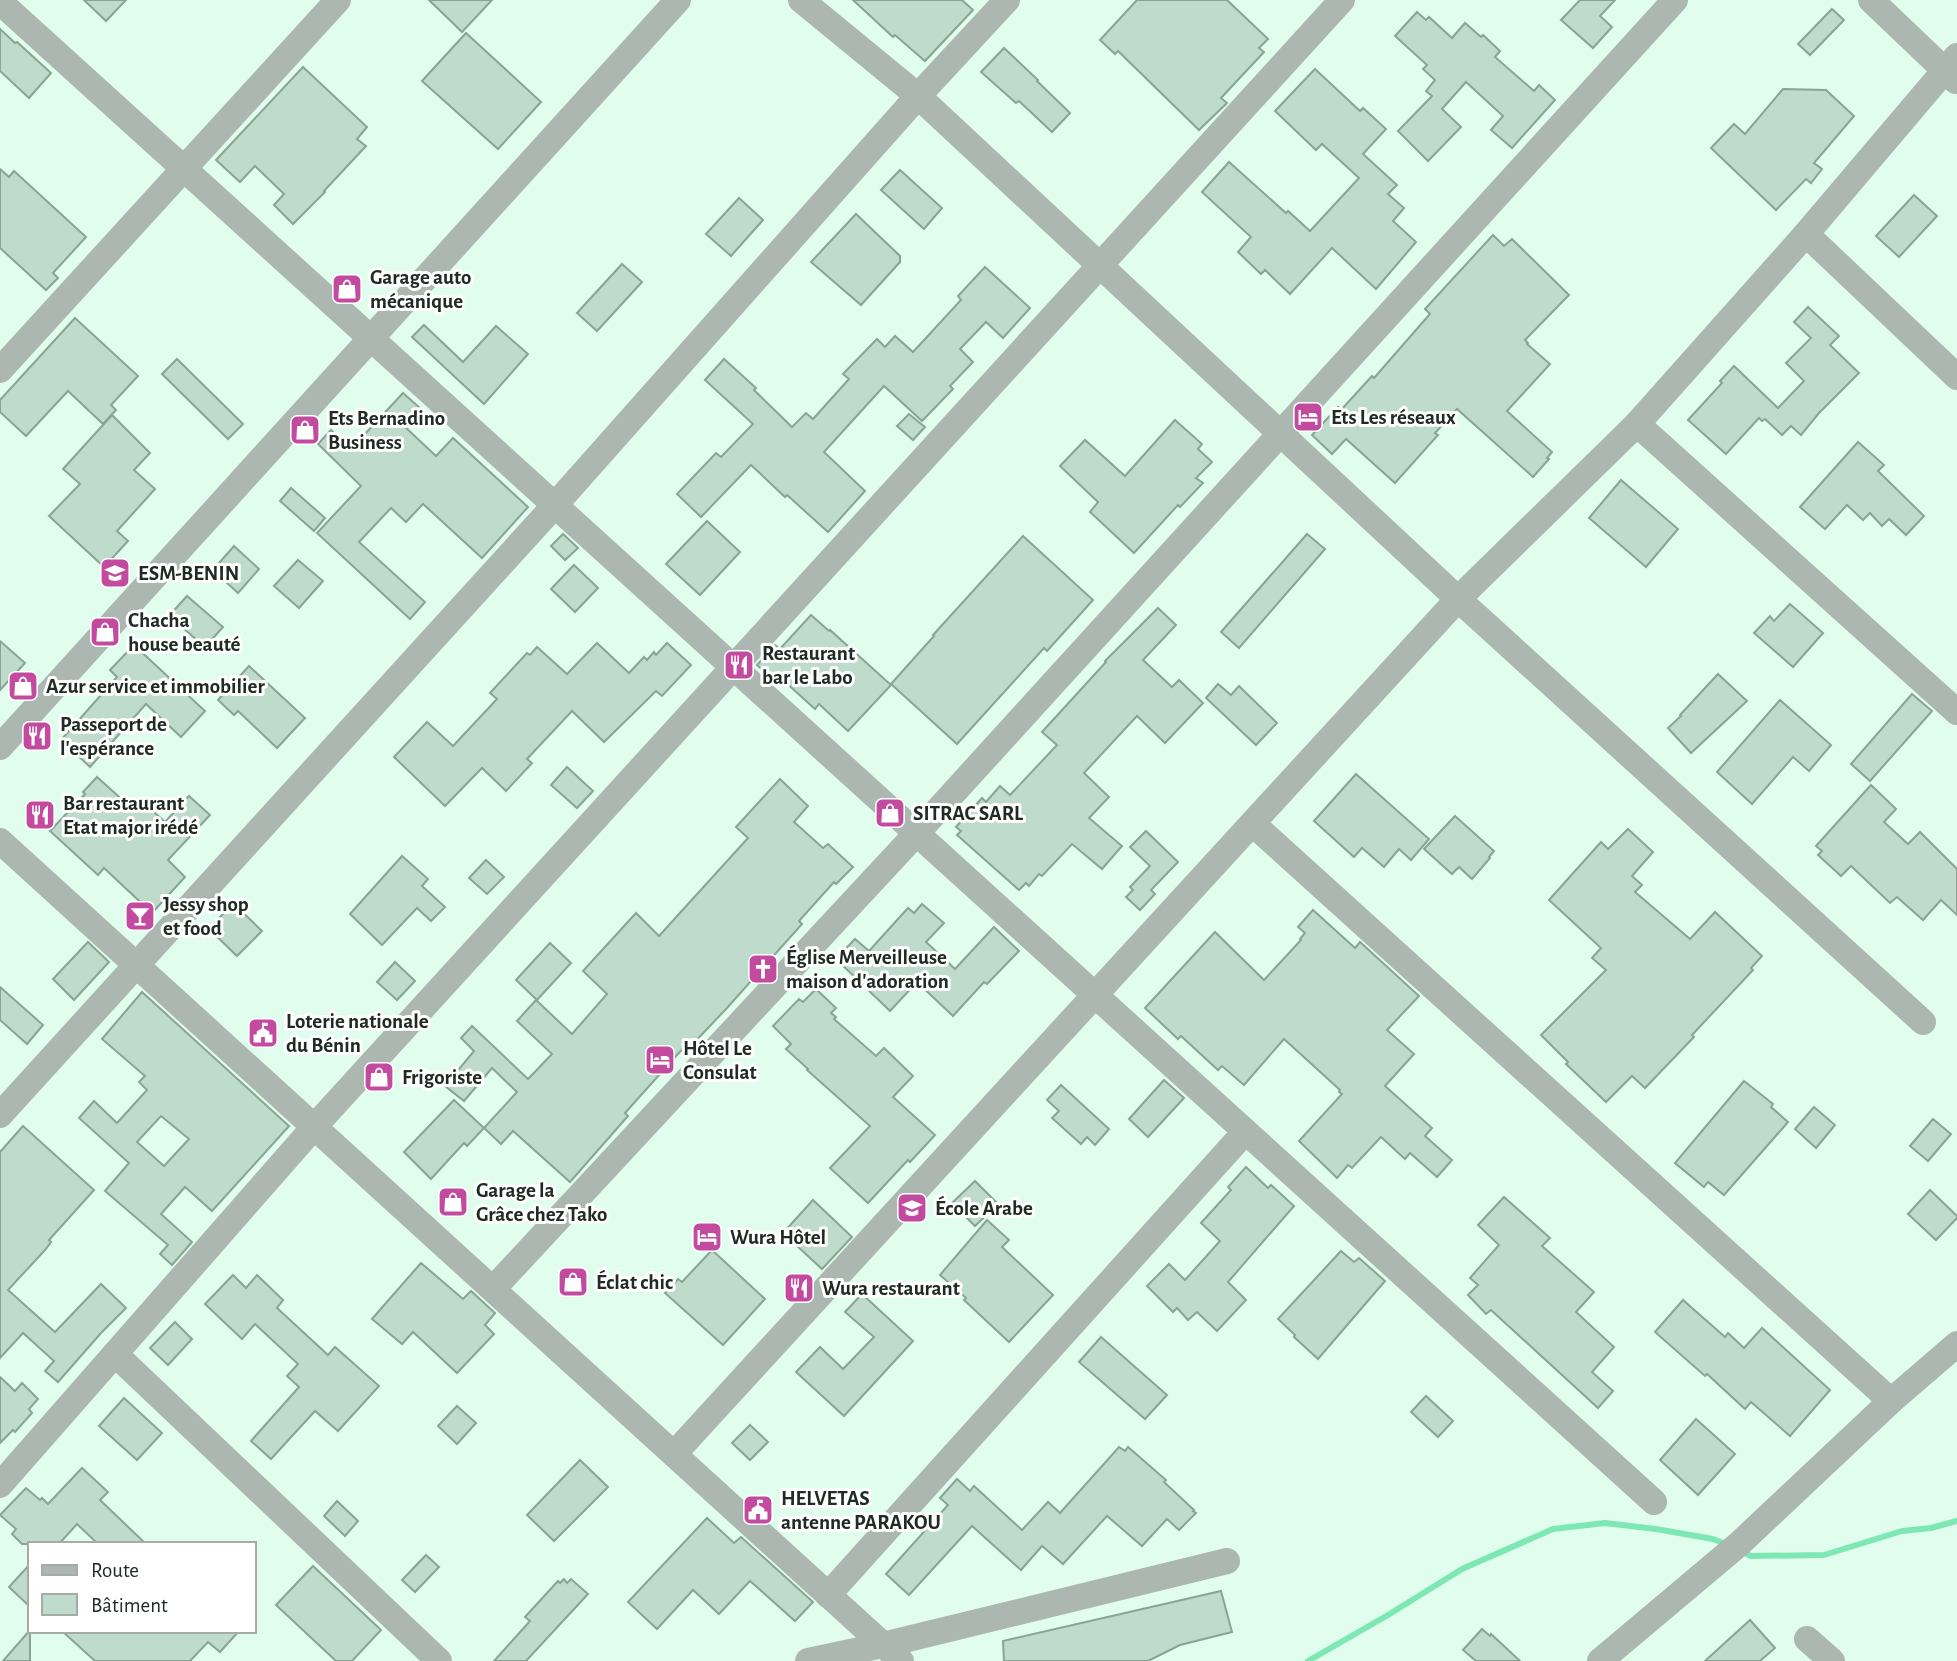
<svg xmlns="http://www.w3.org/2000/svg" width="1957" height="1661" font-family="'Alegreya Sans',sans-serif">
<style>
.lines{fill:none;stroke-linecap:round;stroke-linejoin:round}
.stream{stroke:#7ee8b4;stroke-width:6}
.building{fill:#bfdbcc;stroke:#89a495;stroke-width:2;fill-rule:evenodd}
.minor{stroke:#abb7b0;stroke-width:26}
.labels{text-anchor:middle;stroke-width:6;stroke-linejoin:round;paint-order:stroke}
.poi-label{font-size:21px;font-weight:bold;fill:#202b25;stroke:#fff;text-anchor:start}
</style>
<rect width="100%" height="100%" fill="#e1fded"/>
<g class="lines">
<g class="stream">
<path d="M1741 1551 1751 1556 1824 1555 1902 1531 1931 1528 1957 1521"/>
<path d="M1308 1661 1388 1615 1462 1569 1553 1529 1605 1523 1656 1529 1713 1539 1728 1545"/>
</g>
</g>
<g class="building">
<path d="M84 0H126L106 21Z"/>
<path d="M429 0H492L462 32Z"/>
<path d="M853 0H962L973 10 925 61 895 35 893 37Z"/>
<path d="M1137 0H1227L1268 39 1259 48 1264 52 1221 98 1227 103 1199 130 1118 51 1115 54 1100 40Z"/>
<path d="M1580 0H1615L1600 16 1612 27 1593 48 1561 20Z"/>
<path d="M1832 9 1844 20 1810 55 1798 44Z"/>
<path d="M1417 12 1426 20 1429 17 1452 38 1465 23 1481 37 1483 35 1500 51 1495 57 1534 91 1539 85 1555 100 1512 148 1491 130 1503 116 1466 82 1442 109 1461 127 1428 161 1398 131 1432 96 1426 91 1435 80 1423 69 1427 65 1395 36Z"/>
<path d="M0 29 15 43 17 42 51 73 29 98 0 71Z"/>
<path d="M466 33 541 102 498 149 422 81Z"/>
<path d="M1004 48 1038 80 1037 81 1070 113 1052 132 1019 101 1016 103 981 72Z"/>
<path d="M303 67 367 127 357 139 366 146 324 191 325 192 293 224 274 205 284 194 255 166 240 182 216 160Z"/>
<path d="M1315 69 1360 111 1363 108 1386 129 1363 154 1397 185 1388 194 1404 208 1393 221 1416 242 1376 289 1332 248 1290 294 1265 270 1261 274 1238 252 1251 237 1202 192 1229 162 1286 213 1288 211 1310 231 1359 178 1322 144 1316 150 1275 111Z"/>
<path d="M1783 89 1826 90 1854 116 1814 163 1822 169 1811 183 1806 179 1776 210 1711 148 1734 124 1745 134Z"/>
<path d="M0 169 9 177 14 171 86 237 53 273 58 278 46 290 0 248Z"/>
<path d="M900 170 942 208 924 229 881 190Z"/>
<path d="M1914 195 1937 216 1899 257 1876 236Z"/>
<path d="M739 198 763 220 731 256 706 234Z"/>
<path d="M856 214 900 256V262L861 305 811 262Z"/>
<path d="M1493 235 1504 246 1512 239 1569 295 1525 340 1528 343 1527 344 1550 364 1507 411 1552 452 1547 458 1549 459 1533 477 1457 409 1435 433 1438 435 1395 483 1346 439 1332 454 1312 435 1338 407 1341 410 1372 376 1374 378 1430 314 1425 309Z"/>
<path d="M622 264 642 282 597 331 577 313Z"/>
<path d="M985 267 1030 308 1003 338 986 322 960 349 973 362 950 386 953 389 922 421 884 386 824 452 865 491 828 532 787 495 785 497 751 465 701 517 677 494 716 453 721 457 753 424 705 380 724 359 756 388 754 390 792 427 806 413 813 419 849 379 843 374 877 339 885 347 895 336 913 352 961 300 958 296Z"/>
<path d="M1808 307 1839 336 1830 345 1859 373 1819 413 1801 435 1791 426 1782 435 1765 419 1762 421 1759 418 1726 454 1688 420 1722 383 1720 381 1734 366 1778 408 1804 381 1786 363 1811 338 1794 322Z"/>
<path d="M75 318 138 376 111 405 116 410 103 424 68 391 26 436 0 412V400Z"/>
<path d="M424 325 463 362 496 326 528 354 484 404 412 337Z"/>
<path d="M177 359 243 424 228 439 162 374Z"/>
<path d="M403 393 420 408 404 426 436 456 453 438 528 507 482 558 423 504 406 522 391 508 359 542 425 602 410 619 317 533 361 486 318 444 331 430 351 449Z"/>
<path d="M909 414 925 427 913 440 897 426Z"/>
<path d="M112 415 150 453 134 470 155 489 117 531 128 541 104 567 49 516 80 484 63 469Z"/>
<path d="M1175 420 1202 444 1198 449 1212 462 1196 478 1203 483 1180 507 1178 505 1134 553 1090 512 1098 502 1060 466 1085 440 1125 476Z"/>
<path d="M1858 442 1884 465 1878 471 1924 516 1906 535 1889 519 1882 526 1870 513 1863 520 1847 505 1825 529 1800 507Z"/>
<path d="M1621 480 1678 529 1646 567 1589 518Z"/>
<path d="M291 488 325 518 314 531 280 501Z"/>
<path d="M707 521 740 552 700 595 666 564Z"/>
<path d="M563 534 578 548 565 560 551 546Z"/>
<path d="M1307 534 1325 549 1239 648 1221 632Z"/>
<path d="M1023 536 1093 600 1047 651 1044 648 957 744 891 684 934 636 933 635Z"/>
<path d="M234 546 259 569 238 593 213 570Z"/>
<path d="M298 560 323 581 299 608 274 586Z"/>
<path d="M574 565 598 588 575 612 551 589Z"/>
<path d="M187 596 223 627 205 647 169 616Z"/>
<path d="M1790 604 1823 633 1793 667 1754 633 1770 616 1774 621Z"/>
<path d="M1158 608 1176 625 1143 660 1172 687 1179 680 1203 703 1165 743 1137 716 1084 773 1109 797 1089 818 1122 846 1102 869 1072 844 1042 876 1039 874 1029 886 1026 883 1019 890 957 835 961 831 956 827 982 798 986 802 1000 786 1010 795 1057 745 1042 732 1106 662 1105 661Z"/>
<path d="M811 615 829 631 830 630 891 685 848 731 819 704 815 709 783 680 779 685 757 665 775 645 780 649Z"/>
<path d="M0 641 25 663 0 690Z"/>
<path d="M597 643 629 673 644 657 647 660 654 652 656 655 667 643 691 665 662 696 656 691 604 742 572 711 527 759 532 763 506 791 482 768 445 806 394 757 427 722 453 746 497 699 490 693 527 653 530 655 537 647 567 674Z"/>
<path d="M134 645 205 711 181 737 146 704 90 767 61 740 117 677 110 670Z"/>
<path d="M249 666 305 718 277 748 238 711 234 715 218 700Z"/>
<path d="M1718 674 1747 701 1691 753 1668 728 1681 716 1680 715Z"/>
<path d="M1218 684 1231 695 1239 686 1277 723 1256 745 1206 698Z"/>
<path d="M1912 694 1932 711 1870 781 1851 764Z"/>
<path d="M1780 700 1831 745 1809 771 1793 757 1752 804 1717 772Z"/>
<path d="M567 767 593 791 577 808 551 785Z"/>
<path d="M1356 774 1429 839 1411 860 1399 849 1384 867 1362 848 1354 857 1314 821Z"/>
<path d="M97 777 136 812 144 803 165 822 189 796 210 815 168 860 185 877 152 913 104 868 98 875 50 831 85 794 83 792Z"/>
<path d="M780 779 808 806 794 822 823 848 828 844 853 867 836 884 834 882 799 921 802 924 727 1008 689 1048 686 1045 625 1113 628 1116 570 1182 513 1131 501 1144 484 1128 517 1092 492 1068 464 1101 445 1086 474 1051 461 1038 472 1026 528 1079 552 1054 517 1021 536 1000 572 1034 607 994 583 971 636 913 659 936 748 838 736 827Z"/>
<path d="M1871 785 1896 809 1884 822 1908 844 1920 832 1957 869V915L1941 900 1923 920 1897 897 1890 903 1851 866 1841 876 1818 855 1822 851 1816 846Z"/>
<path d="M1455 816 1494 851 1489 857 1490 858 1472 879 1459 867 1452 874 1424 849Z"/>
<path d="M1628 829 1653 852 1632 876 1642 885 1635 892 1690 939 1715 912 1762 956 1751 968 1753 970 1692 1035 1694 1037 1645 1088 1632 1076 1606 1102 1566 1064 1568 1062 1541 1035 1606 970 1592 958 1601 948 1549 900 1601 842 1608 849Z"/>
<path d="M1146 831 1178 862 1151 890 1155 894 1140 910 1126 897 1133 890 1130 887 1150 866 1130 847Z"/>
<path d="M402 856 428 879 422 886 445 907 431 921 417 908 382 945 350 914Z"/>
<path d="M486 860 504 877 487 894 469 878Z"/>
<path d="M233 903 262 931 237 956 209 929Z"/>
<path d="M922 904 944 923 926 942 955 969 994 927 1019 951 987 984 984 982 953 1016 917 982 890 1011 836 959 855 939 869 951 908 908 914 913Z"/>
<path d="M1313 910 1355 948 1360 942 1419 996 1387 1030 1414 1054 1385 1086 1432 1128 1425 1136 1452 1160 1437 1177 1410 1153 1405 1159 1381 1137 1352 1168 1348 1165 1337 1178 1299 1141 1342 1094 1339 1092 1340 1090 1284 1039 1244 1085 1222 1066 1218 1070 1181 1036 1178 1039 1145 1008 1215 932 1264 980 1301 940 1300 939 1305 933 1298 927Z"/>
<path d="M88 942 109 962 74 1000 53 979Z"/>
<path d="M550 943 571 963 537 1000 516 980Z"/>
<path d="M395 962 415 981 397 1000 377 982Z"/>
<path d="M0 987 43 1025 27 1044 0 1020Z"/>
<path d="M816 989 836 1008 831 1013 836 1017 834 1019 876 1056 884 1048 913 1076 893 1097 935 1135 910 1162 908 1160 868 1203 830 1168 870 1126 807 1070 808 1069 786 1049 791 1044 773 1026 799 999 803 1002Z"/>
<path d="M142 992 289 1126 212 1211 185 1187 161 1214 192 1242 172 1265 160 1254 168 1245 105 1191 129 1163 79 1118 94 1101 117 1123 147 1090 139 1082 145 1076 102 1039ZM161 1116 189 1139 164 1166 137 1142Z"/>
<path d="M1164 1080 1184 1098 1148 1137 1129 1119Z"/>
<path d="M1744 1081 1773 1104 1771 1107 1788 1122 1724 1195 1708 1182 1704 1187 1675 1163Z"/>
<path d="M1061 1085 1109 1129 1095 1145 1087 1137 1081 1144 1052 1118 1059 1111 1047 1100Z"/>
<path d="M454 1100 484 1128 467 1146 464 1143 431 1179 404 1152Z"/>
<path d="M1814 1107 1835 1125 1816 1148 1795 1129Z"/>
<path d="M1933 1119 1951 1134 1928 1161 1910 1146Z"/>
<path d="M23 1126 94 1190 49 1240 51 1242 45 1250 8 1290 55 1332 101 1284 126 1308 101 1333 58 1382 45 1371 54 1361 23 1333 0 1358V1152Z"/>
<path d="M1246 1167 1268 1188 1271 1185 1294 1206 1228 1282 1246 1300 1217 1331 1197 1312 1188 1320 1177 1308 1173 1312 1147 1286 1169 1264 1185 1280 1220 1241 1201 1223 1231 1190 1228 1187Z"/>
<path d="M975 1181 998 1204 975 1226 952 1203Z"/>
<path d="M1930 1190 1957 1216V1218L1936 1240 1908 1214Z"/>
<path d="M1504 1197 1550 1238 1542 1246 1594 1292 1576 1312 1614 1347 1592 1372 1613 1391 1598 1408 1491 1310 1486 1314 1468 1295 1478 1285 1470 1278 1499 1245 1478 1225Z"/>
<path d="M813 1200 852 1237 822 1269 783 1233Z"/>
<path d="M987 1220 1009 1240 1002 1247 1053 1295 1009 1342 964 1300 966 1298 940 1275Z"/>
<path d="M712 1250 765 1299 723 1345 665 1293 678 1279 682 1282Z"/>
<path d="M1341 1251 1354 1262 1359 1258 1385 1281 1318 1359 1294 1337 1295 1335 1278 1319Z"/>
<path d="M421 1263 463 1299 471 1291 495 1313 485 1325 494 1334 457 1373 413 1332 402 1344 372 1319Z"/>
<path d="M233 1275 246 1288 257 1275 283 1300 277 1308 328 1355 335 1347 379 1386 338 1431 315 1411 271 1459 251 1441 299 1387 287 1376 298 1364 255 1324 242 1339 205 1304Z"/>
<path d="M862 1294 913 1341 844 1416 796 1372 820 1347 843 1369 874 1337 845 1312Z"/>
<path d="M1683 1300 1725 1337 1728 1333 1744 1348 1762 1328 1830 1390 1790 1436 1751 1402 1745 1409 1707 1374 1705 1376 1655 1332Z"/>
<path d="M175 1322 192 1339 168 1365 150 1348Z"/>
<path d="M1101 1337 1167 1395 1145 1419 1079 1362Z"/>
<path d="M0 1377 15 1391 22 1383 38 1399 29 1409 32 1413 15 1432 13 1430 0 1443Z"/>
<path d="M1426 1396 1453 1421 1438 1437 1411 1412Z"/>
<path d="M124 1398 162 1433 137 1460 99 1426Z"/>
<path d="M457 1406 476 1423 457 1444 438 1426Z"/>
<path d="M1696 1419 1735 1454 1698 1495 1660 1460Z"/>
<path d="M750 1425 768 1442 750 1460 732 1443Z"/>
<path d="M1119 1447 1125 1451 1128 1447 1166 1480 1164 1482 1194 1510 1193 1511 1196 1513 1179 1530 1167 1519 1142 1546 1107 1516 1063 1564 1042 1546 1021 1570 972 1526 909 1595 886 1574 948 1505 940 1498 957 1479 970 1491 974 1486 1022 1530 1048 1502 1060 1513Z"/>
<path d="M580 1460 608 1487 554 1541 527 1515Z"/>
<path d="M82 1468 108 1492 100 1500 146 1544H98L77 1524 59 1544H22L12 1534 16 1529 0 1515 26 1488 40 1500 42 1498 48 1504Z"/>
<path d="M337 1501 358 1521 345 1536 324 1516Z"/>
<path d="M707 1518 734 1543 741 1537 813 1602 795 1621 750 1581 719 1614 693 1590 657 1629 628 1602Z"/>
<path d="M426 1555 439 1567 415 1592 402 1580Z"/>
<path d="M30 1564V1607L9 1587Z"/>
<path d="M313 1566 381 1630 352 1661H336L276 1605Z"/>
<path d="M564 1579 567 1583 571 1579 588 1594 526 1661H494L530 1621 525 1617 558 1581 560 1583Z"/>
<path d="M1221 1591 1232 1632 1180 1645 1148 1661H1004L1003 1641Z"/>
<path d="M1750 1620 1775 1648 1760 1661H1705Z"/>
<path d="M1482 1629 1490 1636 1491 1634 1520 1661H1476L1463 1650Z"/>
<path d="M30 1630V1661H3Z"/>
<path d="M62 1631H239L220 1652 208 1642 190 1661H95Z"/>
</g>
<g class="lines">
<g class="minor">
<path d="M801 0 918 96 1458 599 1923 1022"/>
<path d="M1871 0 1956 81"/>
<path d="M0 2 1654 1502"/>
<path d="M1806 234 1957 377"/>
<path d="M0 370 338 0"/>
<path d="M1637 424 1957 712"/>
<path d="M0 747 678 0"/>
<path d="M1253 824 1891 1401"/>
<path d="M0 841 901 1661"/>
<path d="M0 1115 555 505 918 96 1007 0"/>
<path d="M493 1289 916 834 1675 0"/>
<path d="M115 1354 439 1661"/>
<path d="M674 1454 1458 599 1637 424 1806 234 1957 56"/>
<path d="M0 1485 314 1127 1342 0"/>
<path d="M828 1595 1245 1132"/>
<path d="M1807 1639 1832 1661"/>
<path d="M808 1661 883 1645 1227 1561"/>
<path d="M1600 1661 1739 1544 1891 1401 1957 1344"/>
</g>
</g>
<defs>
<g id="shop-square" transform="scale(1.575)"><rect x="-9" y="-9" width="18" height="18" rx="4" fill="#c34b9f" stroke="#fff"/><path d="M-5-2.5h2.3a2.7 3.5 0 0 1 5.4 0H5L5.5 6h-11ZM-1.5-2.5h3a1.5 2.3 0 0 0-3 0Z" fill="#fff"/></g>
<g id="hotel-square" transform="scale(1.575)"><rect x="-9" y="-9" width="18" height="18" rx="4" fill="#c34b9f" stroke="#fff"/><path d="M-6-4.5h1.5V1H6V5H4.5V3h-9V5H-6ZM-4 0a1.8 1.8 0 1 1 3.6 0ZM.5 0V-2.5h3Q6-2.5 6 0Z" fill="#fff"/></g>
<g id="school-square" transform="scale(1.575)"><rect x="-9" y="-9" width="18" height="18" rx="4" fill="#c34b9f" stroke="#fff"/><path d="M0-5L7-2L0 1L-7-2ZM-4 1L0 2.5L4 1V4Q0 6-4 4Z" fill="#fff"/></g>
<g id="restaurant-square" transform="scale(1.575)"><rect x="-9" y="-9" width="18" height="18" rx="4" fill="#c34b9f" stroke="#fff"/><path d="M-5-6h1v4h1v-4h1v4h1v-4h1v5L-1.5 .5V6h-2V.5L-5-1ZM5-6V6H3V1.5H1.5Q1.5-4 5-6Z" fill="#fff"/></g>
<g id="bar-square" transform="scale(1.575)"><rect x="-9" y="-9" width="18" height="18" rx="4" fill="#c34b9f" stroke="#fff"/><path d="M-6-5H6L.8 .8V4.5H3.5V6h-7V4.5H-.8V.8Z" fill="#fff"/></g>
<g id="church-square" transform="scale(1.575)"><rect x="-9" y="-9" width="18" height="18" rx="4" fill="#c34b9f" stroke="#fff"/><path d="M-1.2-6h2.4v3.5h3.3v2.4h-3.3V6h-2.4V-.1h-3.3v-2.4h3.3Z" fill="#fff"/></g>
<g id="civic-square" transform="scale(1.575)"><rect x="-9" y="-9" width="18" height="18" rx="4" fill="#c34b9f" stroke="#fff"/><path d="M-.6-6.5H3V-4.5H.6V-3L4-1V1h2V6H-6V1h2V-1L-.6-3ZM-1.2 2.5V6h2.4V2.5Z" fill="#fff"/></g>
</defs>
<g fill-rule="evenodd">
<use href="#shop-square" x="347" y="289"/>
<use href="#hotel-square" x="1308" y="417"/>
<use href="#shop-square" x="305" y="430"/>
<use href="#school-square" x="115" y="573"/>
<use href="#shop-square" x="105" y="632"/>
<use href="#restaurant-square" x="739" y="665"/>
<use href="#shop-square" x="23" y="686"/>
<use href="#restaurant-square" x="37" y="736"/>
<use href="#shop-square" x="890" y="813"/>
<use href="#restaurant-square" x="40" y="815"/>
<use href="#bar-square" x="140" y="916"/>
<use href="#church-square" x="763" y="969"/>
<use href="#civic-square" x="263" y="1033"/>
<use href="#hotel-square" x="660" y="1060"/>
<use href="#shop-square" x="379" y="1077"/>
<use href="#shop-square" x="453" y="1202"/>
<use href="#school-square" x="912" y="1208"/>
<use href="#hotel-square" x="707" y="1237"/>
<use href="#shop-square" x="573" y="1282"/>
<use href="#restaurant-square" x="799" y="1288"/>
<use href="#civic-square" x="758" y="1510"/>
</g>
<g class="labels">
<g class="poi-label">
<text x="370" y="284">Garage auto<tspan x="370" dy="24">mécanique</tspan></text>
<text x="1331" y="424">Ets Les réseaux</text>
<text x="328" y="425">Ets Bernadino<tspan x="328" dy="24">Business</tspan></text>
<text x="138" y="580">ESM-BENIN</text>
<text x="128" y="627">Chacha<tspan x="128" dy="24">house beauté</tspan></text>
<text x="762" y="660">Restaurant<tspan x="762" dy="24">bar le Labo</tspan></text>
<text x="46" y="693">Azur service et immobilier</text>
<text x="60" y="731">Passeport de<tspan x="60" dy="24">l'espérance</tspan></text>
<text x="63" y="810">Bar restaurant<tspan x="63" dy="24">Etat major irédé</tspan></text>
<text x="913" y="820">SITRAC SARL</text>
<text x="163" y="911">Jessy shop<tspan x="163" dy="24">et food</tspan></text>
<text x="786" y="964">Église Merveilleuse<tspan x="786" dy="24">maison d'adoration</tspan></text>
<text x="286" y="1028">Loterie nationale<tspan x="286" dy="24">du Bénin</tspan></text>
<text x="683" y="1055">Hôtel Le<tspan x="683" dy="24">Consulat</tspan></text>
<text x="402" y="1084">Frigoriste</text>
<text x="476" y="1197">Garage la<tspan x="476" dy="24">Grâce chez Tako</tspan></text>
<text x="935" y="1215">École Arabe</text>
<text x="730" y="1244">Wura Hôtel</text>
<text x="596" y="1289">Éclat chic</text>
<text x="822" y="1295">Wura restaurant</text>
<text x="781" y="1505">HELVETAS<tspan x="781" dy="24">antenne PARAKOU</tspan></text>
</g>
</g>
<rect x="28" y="1542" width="228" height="91" fill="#ffffff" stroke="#a6aaa8" stroke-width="2"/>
<rect x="42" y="1565" width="35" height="10" fill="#abb7b0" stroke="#a6aaa8" stroke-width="2"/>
<text x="91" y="1577" font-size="21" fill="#202b25">Route</text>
<rect x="42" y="1594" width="35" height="21" fill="#bfdbcc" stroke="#a6aaa8" stroke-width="2"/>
<text x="91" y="1612" font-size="21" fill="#202b25">Bâtiment</text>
</svg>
